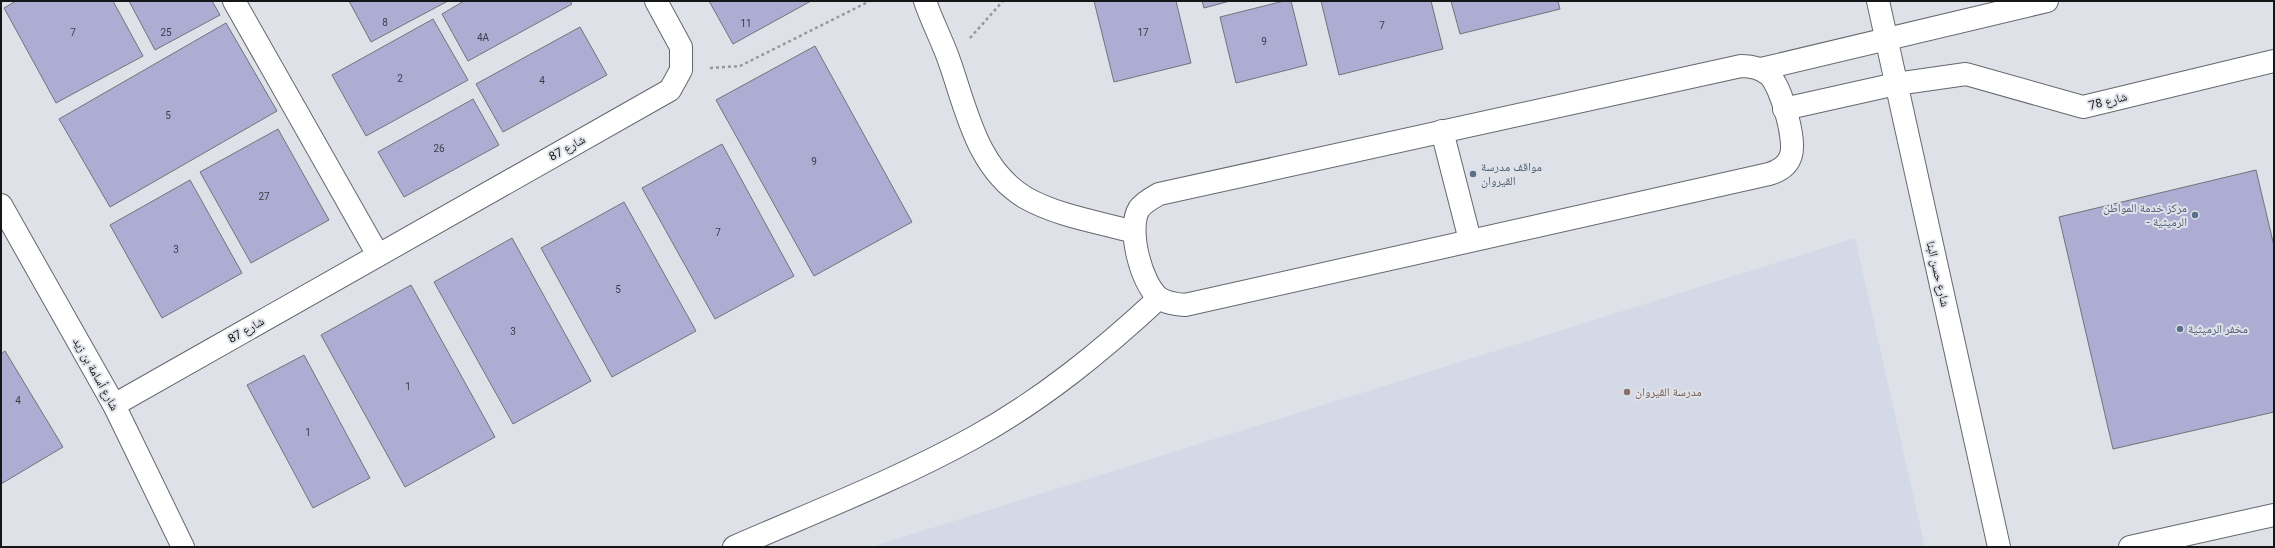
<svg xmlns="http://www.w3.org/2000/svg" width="2275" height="548" font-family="Roboto,'Noto Naskh Arabic',sans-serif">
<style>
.built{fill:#d3d9e7}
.building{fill:#adadd3;stroke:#727278}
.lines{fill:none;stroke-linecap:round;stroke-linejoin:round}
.minor-casing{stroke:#65676d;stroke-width:24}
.path{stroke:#95989d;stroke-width:2.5;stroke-dasharray:3 3;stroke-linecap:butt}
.minor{stroke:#fff;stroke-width:22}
.service-dot{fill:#5c6f8a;stroke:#dee2e8;stroke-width:1.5}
.education-dot{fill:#8d6e63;stroke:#dee2e8;stroke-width:1.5}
.labels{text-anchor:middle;stroke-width:4;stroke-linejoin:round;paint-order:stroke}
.number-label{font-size:10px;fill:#3b3c47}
.street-label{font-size:12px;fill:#151618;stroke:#dee2e8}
.service-label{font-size:12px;fill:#4e5e75;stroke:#dee2e8;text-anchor:start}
.education-label{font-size:12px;fill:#785e54;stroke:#dee2e8;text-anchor:start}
</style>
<rect width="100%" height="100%" fill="#dee2e8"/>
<path class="built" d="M1855 238 1925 547H871Z"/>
<g class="building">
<path d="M16 1H113L143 56 56 103 4 8Z"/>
<path d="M129 1H212L220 15 155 50Z"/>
<path d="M349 1H448L371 42Z"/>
<path d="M464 1H570L572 4 468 61 442 14Z"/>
<path d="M709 1H811L733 44Z"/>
<path d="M1094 1H1176L1191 63 1114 82Z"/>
<path d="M1202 1H1230L1204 8Z"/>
<path d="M1284 1H1291L1307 65 1236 83 1220 17Z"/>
<path d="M1321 1H1431L1443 49 1339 75Z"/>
<path d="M1451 1H1558L1560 9 1460 34Z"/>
<path d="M433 19 468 80 366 136 332 75Z"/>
<path d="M226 23 277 111 110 207 59 119Z"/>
<path d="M580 27 607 75 503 132 476 84Z"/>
<path d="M815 46 912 222 814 276 716 100Z"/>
<path d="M473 99 499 145 404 197 378 152Z"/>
<path d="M278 129 329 220 251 263 200 172Z"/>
<path d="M722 144 794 276 715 319 642 188Z"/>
<path d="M2256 170 2274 246V412L2113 449 2059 217Z"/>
<path d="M190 180 242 273 162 318 110 225Z"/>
<path d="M624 202 696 331 612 377 541 248Z"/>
<path d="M512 238 591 381 513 424 434 282Z"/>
<path d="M411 285 495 437 405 487 321 335Z"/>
<path d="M5 351 63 447 1 484V354Z"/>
<path d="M304 355 370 478 313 508 247 385Z"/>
</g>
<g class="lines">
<g class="minor-casing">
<g id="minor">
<path d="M234 1 378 255"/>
<path d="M925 1C932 22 943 42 950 63 967 112 978 170 1026 198 1058 216 1098 222 1134 232"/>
<path d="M1878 1 1999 547"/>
<path d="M1741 66C1751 66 1761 68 1769 75 1781 86 1796 139 1791 155 1788 166 1779 171 1769 174L1185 305C1175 304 1166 303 1159 298 1141 284 1127 228 1139 209 1144 202 1152 198 1159 194Z"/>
<path d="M1761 69 2047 1"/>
<path d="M1784 109 1896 84 1966 74 2083 107 2274 61"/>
<path d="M1442 131 1470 240"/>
<path d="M1 205 114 405 183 547"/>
<path d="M114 405 670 90 681 70V47L656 1"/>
<path d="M734 547C814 512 897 480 973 438 1042 400 1102 351 1159 298"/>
<path d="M2130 547 2274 515"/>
</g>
</g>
<g class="path">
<path d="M970 38 1003 1"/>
<path d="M710 68 740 66 870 1"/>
</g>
<use href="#minor" class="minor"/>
</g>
<g class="service-dot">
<circle cx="1473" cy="174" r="4"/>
<circle cx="2195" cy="215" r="4"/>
<circle cx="2180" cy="329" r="4"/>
</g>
<circle class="education-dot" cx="1627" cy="392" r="4"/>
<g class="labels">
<g class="number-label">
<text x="385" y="26">8</text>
<text x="746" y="27">11</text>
<text x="1382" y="29">7</text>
<text x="73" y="36">7</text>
<text x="166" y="36">25</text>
<text x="1143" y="36">17</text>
<text x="483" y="41">4A</text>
<text x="1264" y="45">9</text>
<text x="400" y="82">2</text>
<text x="542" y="84">4</text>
<text x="168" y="119">5</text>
<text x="439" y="152">26</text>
<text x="814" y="165">9</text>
<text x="264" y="200">27</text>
<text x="718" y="236">7</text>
<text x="176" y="253">3</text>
<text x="618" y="293">5</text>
<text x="513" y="335">3</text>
<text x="408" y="390">1</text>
<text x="18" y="404">4</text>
<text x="308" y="436">1</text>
</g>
<g class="street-label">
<text transform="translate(2108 101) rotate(-14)" y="4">شارع 78</text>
<text transform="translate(567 148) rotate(-29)" y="4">شارع 87</text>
<text transform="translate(1938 274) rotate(77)" y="4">شارع حسن البنا</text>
<text transform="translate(246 330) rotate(-30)" y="4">شارع 87</text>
<text transform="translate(96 374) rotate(61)" y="4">شارع أسامة بن زيد</text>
</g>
<g class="service-label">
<text x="1481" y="171">مواقف مدرسة<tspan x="1481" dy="14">القيروان</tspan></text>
<text x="2187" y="212" text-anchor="end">مركز خدمة المواطن<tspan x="2187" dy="14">- الرميثية</tspan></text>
<text x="2188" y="333">مخفر الرميثية</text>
</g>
<g class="education-label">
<text x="1635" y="396">مدرسة القيروان</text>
</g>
</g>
<rect width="2275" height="548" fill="none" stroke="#151618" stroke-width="4"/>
</svg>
